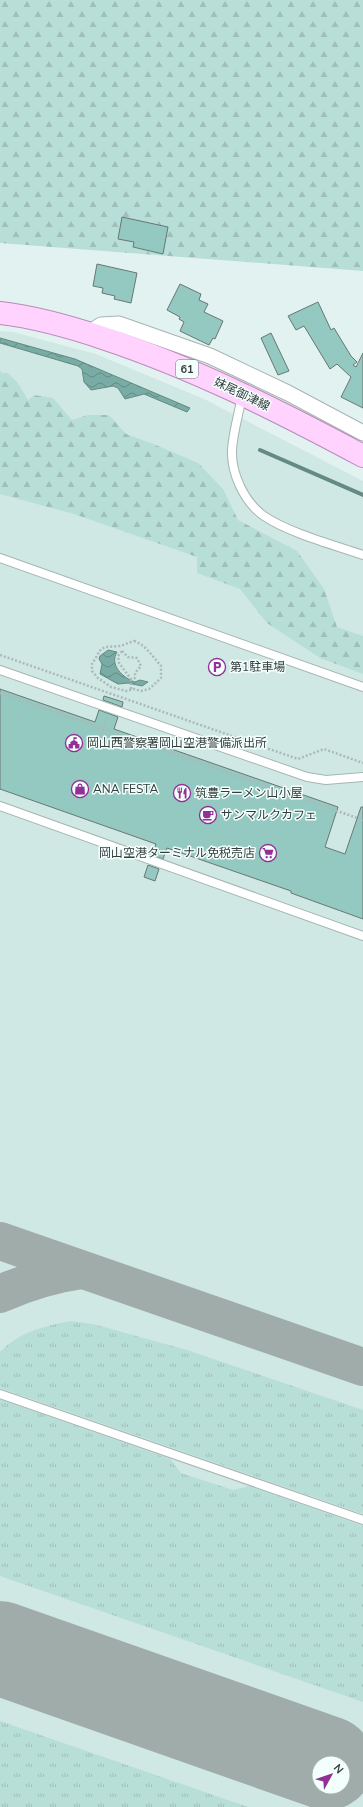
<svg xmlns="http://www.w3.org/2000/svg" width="363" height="1807" font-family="'Nunito Sans','Noto Sans JP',sans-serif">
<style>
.built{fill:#d0e8e4;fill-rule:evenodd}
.grass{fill:url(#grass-tufts)}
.forest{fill:url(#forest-firs)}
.water{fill:url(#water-waves);stroke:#648a84}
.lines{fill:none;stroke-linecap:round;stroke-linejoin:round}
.stream{stroke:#648a84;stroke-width:4}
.taxiway{stroke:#a0acaa;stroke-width:38}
.runway{stroke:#a0acaa;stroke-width:94}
.building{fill:#94c9c1;stroke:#687774}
.lane-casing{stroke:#a6b5b2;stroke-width:10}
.street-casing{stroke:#a6b5b2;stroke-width:17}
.primary-casing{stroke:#b98bba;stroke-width:24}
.path{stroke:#acb9b8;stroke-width:2.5;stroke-dasharray:2 2;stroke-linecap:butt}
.lane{stroke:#fff;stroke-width:8}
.street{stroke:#fff;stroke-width:15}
.primary{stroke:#ffd3fe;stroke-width:22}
.labels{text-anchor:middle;stroke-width:3;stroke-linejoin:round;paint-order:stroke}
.shield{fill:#f2fffd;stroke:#6e7675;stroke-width:1}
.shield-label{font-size:11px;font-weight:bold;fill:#363c3b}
.street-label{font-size:12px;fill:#363c3b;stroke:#f2fffd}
.poi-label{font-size:12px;fill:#363c3b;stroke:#f2fffd;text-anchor:start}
</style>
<defs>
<pattern id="grass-tufts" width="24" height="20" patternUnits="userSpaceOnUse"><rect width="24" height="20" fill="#b8ded8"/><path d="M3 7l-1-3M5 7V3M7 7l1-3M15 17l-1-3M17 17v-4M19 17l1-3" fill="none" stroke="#9fbfba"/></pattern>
<pattern id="forest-firs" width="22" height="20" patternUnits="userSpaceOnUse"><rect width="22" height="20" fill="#b8ded8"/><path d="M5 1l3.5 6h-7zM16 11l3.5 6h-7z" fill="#9fbfba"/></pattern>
<pattern id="water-waves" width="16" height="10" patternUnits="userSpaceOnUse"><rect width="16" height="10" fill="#78aca4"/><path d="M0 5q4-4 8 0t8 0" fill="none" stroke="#638d87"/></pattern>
</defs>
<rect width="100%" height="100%" fill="#e2f2f0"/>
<path class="built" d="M0 331 13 332 96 354 204 399 363 481V1807H0ZM319 1763H343V1787H319Z"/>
<g class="grass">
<path d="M71 1321 93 1324 187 1350 363 1410V1514L0 1388V1352C19 1332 44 1326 71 1321Z"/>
<path d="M0 1399 170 1459 181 1473 233 1490 250 1486 363 1526V1702L0 1576Z"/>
<path d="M0 1721 248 1807H0Z"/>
</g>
<g class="forest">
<path d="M0 0H363V271L0 243Z"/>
<path d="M0 370 2 373H8L18 383 28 400 34 395 53 398 72 420 88 415H109L126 434 151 443 198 463 223 489 238 520 297 551 324 589 337 627 363 636V674L320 658 267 623 240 589 197 573V557L74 514 0 494Z"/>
</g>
<g class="water">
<path d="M0 338 75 359 190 408 187 412 144 394 125 399 118 388 113 386 91 390 84 382 82 369 78 366 0 343Z"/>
<path d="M108 650 117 652C109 665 123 678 135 682L140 680 148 682 142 686 128 683 118 684 100 674 102 664 99 659 100 656Z"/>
</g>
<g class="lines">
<path class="stream" d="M260 450 363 495"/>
<g class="taxiway">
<path d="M0 1241 363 1367"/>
<path d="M0 1294C27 1282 53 1274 82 1270"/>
</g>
<path class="runway" d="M0 1648 327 1763"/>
</g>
<g class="building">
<path d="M122 217 168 227 163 254 133 247 134 242 118 239Z"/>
<path d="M97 264 137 273 131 303 114 299 115 296 102 293 103 288 93 286Z"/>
<path d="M180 284 201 294 199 300 208 304 204 312 223 321 215 339 213 338 209 345 180 331 184 322 179 319 180 317 167 310Z"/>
<path d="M318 302 331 330 334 328 351 356 357 362 353 365 356 367 363 353V408L341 397 351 377 337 364 330 369 304 326 296 330 288 316Z"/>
<path d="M271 333 289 371 278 375 261 338Z"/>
<path d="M0 689 95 722 99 710 118 717 114 729 338 807 325 847 345 854 361 807H363V919L291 893V891L167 848 163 859 152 855 156 844 0 789Z"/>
<path d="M104 696 123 702 122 707 103 700Z"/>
<path d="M148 865 159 869 155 881 144 877Z"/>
</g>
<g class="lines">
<g class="lane-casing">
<g id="lane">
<path d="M242 396C239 413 233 432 232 450 231 473 244 502 264 516 289 533 334 545 363 555"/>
<path d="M0 558 363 687"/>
<path d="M0 670 307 777 326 780 363 777"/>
<path d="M0 806 363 936"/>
<path d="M0 1394 363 1520"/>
</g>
</g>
<g class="street-casing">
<path id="street" d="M89 333 101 325 119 324 210 356 288 393 363 433"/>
</g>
<g class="primary-casing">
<path id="primary" d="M0 313C35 317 70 327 103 338 194 368 279 411 363 456"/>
</g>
<g class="path">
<path d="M134 641C146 645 153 657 161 666V678L149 689 141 691 134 689 126 691 111 687 98 678 92 671V664L101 649 106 647 120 646Z"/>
<path d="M122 651 128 657 137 658 141 666 135 673V678L131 679 119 663 118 656Z"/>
<path d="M0 655 298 759 324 749 363 763"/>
<path d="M131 689V679"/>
<path d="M0 693 363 820"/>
<path d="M100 738 107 718"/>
</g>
<use href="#lane" class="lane"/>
<use href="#street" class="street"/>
<use href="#primary" class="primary"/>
</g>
<defs>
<g id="parking-ring" transform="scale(0.9)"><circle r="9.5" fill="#f2fffd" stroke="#932f96" stroke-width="1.5"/><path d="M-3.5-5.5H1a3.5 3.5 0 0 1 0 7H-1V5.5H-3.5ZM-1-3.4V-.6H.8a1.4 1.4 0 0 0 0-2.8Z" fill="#932f96"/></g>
<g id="civic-ring" transform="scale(0.9)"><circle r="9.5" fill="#f2fffd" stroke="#932f96" stroke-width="1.5"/><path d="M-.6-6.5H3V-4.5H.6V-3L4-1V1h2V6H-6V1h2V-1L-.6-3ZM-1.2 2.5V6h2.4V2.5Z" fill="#932f96"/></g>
<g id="shop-ring" transform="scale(0.9)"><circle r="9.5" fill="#f2fffd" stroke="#932f96" stroke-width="1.5"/><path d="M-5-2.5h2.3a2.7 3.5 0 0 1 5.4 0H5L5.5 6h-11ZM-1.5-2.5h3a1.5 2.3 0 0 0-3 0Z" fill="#932f96"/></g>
<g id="restaurant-ring" transform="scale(0.9)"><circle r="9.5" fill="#f2fffd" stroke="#932f96" stroke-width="1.5"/><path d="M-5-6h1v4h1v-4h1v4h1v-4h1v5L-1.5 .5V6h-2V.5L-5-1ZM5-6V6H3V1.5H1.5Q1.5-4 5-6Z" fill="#932f96"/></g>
<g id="cafe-ring" transform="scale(0.9)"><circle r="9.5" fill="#f2fffd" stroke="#932f96" stroke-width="1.5"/><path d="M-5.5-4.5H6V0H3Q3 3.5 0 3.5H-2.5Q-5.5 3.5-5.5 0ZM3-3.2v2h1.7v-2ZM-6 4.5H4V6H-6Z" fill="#932f96"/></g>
<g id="supermarket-ring" transform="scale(0.9)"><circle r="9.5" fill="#f2fffd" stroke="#932f96" stroke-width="1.5"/><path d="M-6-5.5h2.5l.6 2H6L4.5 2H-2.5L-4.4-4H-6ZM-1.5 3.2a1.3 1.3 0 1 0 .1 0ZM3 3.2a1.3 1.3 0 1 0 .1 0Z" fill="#932f96"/></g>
</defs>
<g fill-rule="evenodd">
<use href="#parking-ring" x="217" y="667"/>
<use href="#civic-ring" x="74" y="743"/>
<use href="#shop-ring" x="80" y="789"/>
<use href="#restaurant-ring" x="182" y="793"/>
<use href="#cafe-ring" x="208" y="815"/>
<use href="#supermarket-ring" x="268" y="853"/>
</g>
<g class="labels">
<rect class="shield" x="176" y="360" width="22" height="18" rx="3"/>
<g class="shield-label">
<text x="187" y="373">61</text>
</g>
<g class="street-label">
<text transform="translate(242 394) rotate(26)" y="4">妹尾御津線</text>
</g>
<g class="poi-label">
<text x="230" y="671">第1駐車場</text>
<text x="87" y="747">岡山西警察署岡山空港警備派出所</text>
<text x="93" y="793">ANA FESTA</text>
<text x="195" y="797">筑豊ラーメン山小屋</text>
<text x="221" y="819">サンマルクカフェ</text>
<text x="255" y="857" text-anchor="end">岡山空港ターミナル免税売店</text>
</g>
</g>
<g transform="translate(331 1775) rotate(50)"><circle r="19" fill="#f2fffd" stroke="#a7b1af"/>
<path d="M0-3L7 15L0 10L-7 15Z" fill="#932f96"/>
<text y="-6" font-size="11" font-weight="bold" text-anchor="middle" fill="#363c3b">N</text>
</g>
</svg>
